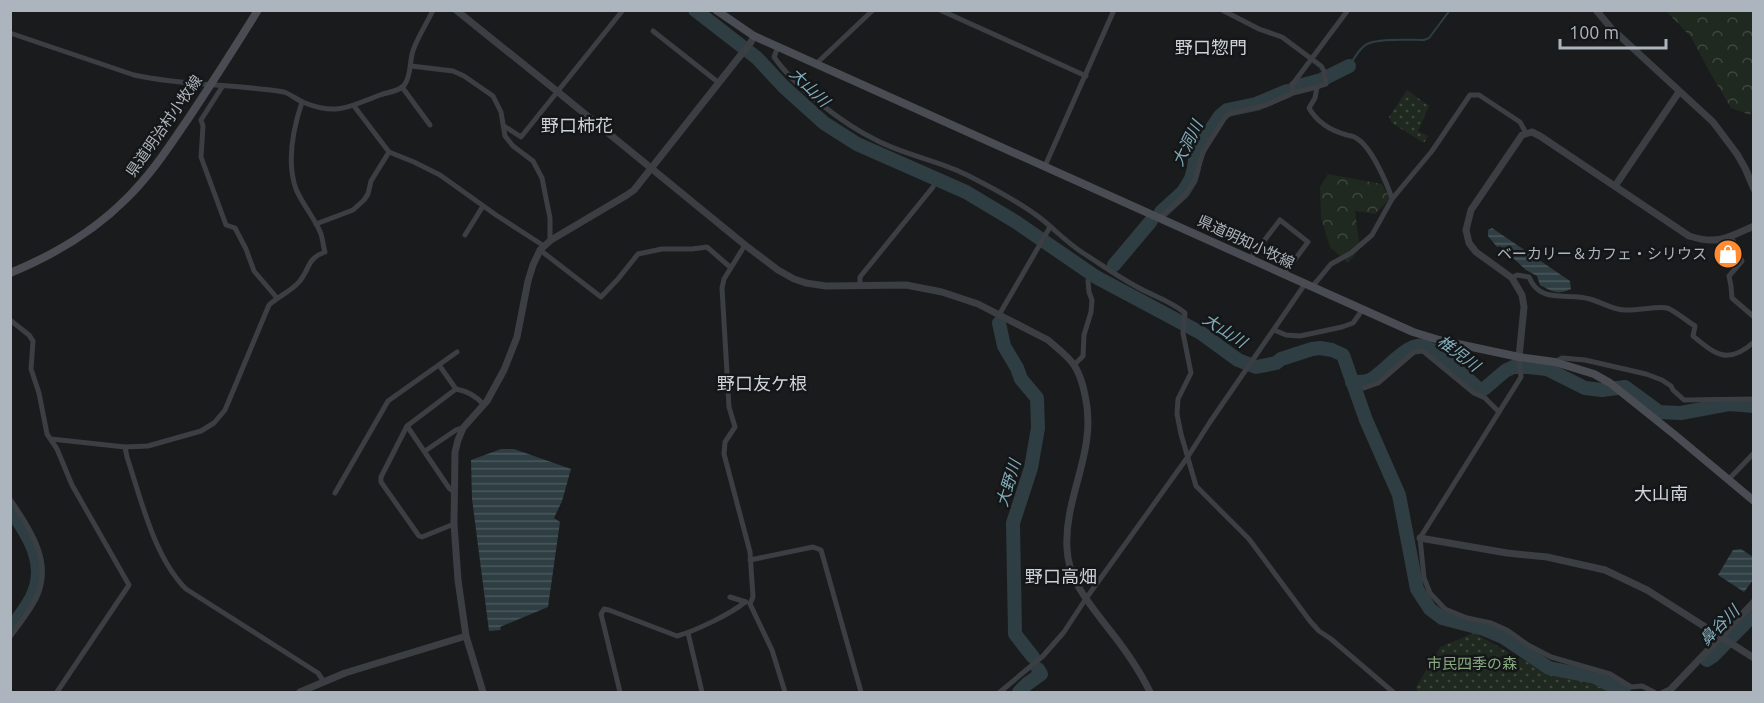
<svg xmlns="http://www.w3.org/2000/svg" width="1764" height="703" font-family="Ubuntu,'Noto Sans JP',sans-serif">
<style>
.green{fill:url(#green-dots)}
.forest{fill:url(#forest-crowns)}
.water{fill:url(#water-rules)}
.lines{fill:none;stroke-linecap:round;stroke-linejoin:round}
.stream{stroke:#2e3e43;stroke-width:2}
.river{stroke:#2e3e43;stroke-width:14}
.minor{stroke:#3b3e42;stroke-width:5}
.tertiary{stroke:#3b3e42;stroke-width:7}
.secondary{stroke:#494d53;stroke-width:8}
.labels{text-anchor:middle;stroke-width:5;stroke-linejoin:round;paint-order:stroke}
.street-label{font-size:15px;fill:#acb5bd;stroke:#151618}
.poi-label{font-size:15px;fill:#acb5bd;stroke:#151618;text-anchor:end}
.park-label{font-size:15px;fill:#88aa81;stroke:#151618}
.water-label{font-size:16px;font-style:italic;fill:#80adbb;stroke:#151618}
.quarter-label{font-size:18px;fill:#cdd3d9;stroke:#151618}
</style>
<defs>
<pattern id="green-dots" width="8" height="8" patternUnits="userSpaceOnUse" patternTransform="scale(1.5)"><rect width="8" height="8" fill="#20291f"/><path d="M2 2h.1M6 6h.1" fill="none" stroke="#3e463e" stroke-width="1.8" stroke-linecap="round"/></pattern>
<pattern id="forest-crowns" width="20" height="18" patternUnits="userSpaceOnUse" patternTransform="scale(1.5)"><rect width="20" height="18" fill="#20291f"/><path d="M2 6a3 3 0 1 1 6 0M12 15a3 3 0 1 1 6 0" fill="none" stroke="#3e463e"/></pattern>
<pattern id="water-rules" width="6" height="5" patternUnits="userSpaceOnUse" patternTransform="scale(1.5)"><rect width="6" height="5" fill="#2e3e43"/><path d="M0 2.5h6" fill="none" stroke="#4a585c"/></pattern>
</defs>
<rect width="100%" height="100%" fill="#1a1b1d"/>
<g class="green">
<path d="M1407 90 1429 106 1418 131 1428 136 1424 143 1392 123 1389 117Z"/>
<path d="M1474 633 1517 657 1546 671 1568 674 1612 692H1418L1416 687 1440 647Z"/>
</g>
<g class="forest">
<path d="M1666 11H1753L1754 105 1750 115 1731 108 1709 71 1691 37Z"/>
<path d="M1328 174 1382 184 1390 199 1375 214 1355 211 1360 248 1348 263 1330 247 1321 218 1320 187Z"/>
</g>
<g class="water">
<path d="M1492 228 1570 281 1571 289C1557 295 1553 292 1540 285L1537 276 1526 270 1500 246 1497 247 1488 236V230Z"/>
<path d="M501 449H514L571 469 562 501 554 518 560 522 548 607 500 627 501 630 489 631 472 499 471 460Z"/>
<path d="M1741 549 1753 557V580L1744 592 1718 575 1733 550Z"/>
</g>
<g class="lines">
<path class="stream" d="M1349 66C1354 59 1359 48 1367 44 1380 38 1409 40 1424 40L1429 38 1450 10"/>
<g class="river">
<path d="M695 10 757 58 784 87 824 123 857 144 966 192 1016 222 1096 277 1201 333 1238 360 1256 367 1276 363 1281 359 1312 349 1320 348 1332 350 1343 355 1366 420 1399 495 1417 589 1430 609 1442 618 1484 629 1503 637 1549 668 1595 677 1624 692"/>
<path d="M1295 87 1321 80 1349 66"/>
<path d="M1161 212 1183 192 1191 179 1194 168 1195 160 1204 140 1220 116 1227 110 1256 104 1287 91"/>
<path d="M1114 265 1151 221"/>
<path d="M999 323 1004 346 1017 368 1021 379 1037 398 1038 428 1031 468 1013 523 1015 634 1033 657"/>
<path d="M1352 382C1358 382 1365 382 1370 380 1384 373 1408 341 1424 346 1439 351 1466 378 1479 389H1484L1505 371 1513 367H1528L1547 369 1585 388 1602 390 1625 387 1659 412 1681 413 1729 404 1754 406"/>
<path d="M10 509C29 535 48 565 32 597 26 608 18 619 10 629"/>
<path d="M1707 660 1713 656 1754 614"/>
<path d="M1019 692 1027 684 1041 674 1038 669"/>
</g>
<g class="minor">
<path d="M940 10 1086 76"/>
<path d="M1222 10 1259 29 1282 37 1321 66 1324 71 1326 84 1317 87"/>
<path d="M653 31 719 83"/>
<path d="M10 33 134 75C184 86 234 84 284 92 292 95 297 100 305 103 338 116 350 106 380 95 388 92 401 91 405 84 412 73 409 59 414 48 419 35 427 23 433 10"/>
<path d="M778 47 774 57C795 87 843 124 876 140 904 155 937 160 965 174 991 187 1022 203 1044 221 1057 232 1069 244 1083 253 1102 265 1121 279 1141 289 1156 297 1172 302 1185 313L1183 333 1191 373 1178 399 1177 414 1181 434 1196 486 1249 539 1310 621 1319 631 1331 639 1393 692"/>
<path d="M817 63 873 10"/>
<path d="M411 66 453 71 464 76 493 96 501 112 505 136 513 146 533 161 542 178 550 218V241"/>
<path d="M222 87 201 120 203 126 201 157 226 225 235 228 246 249 254 271 277 298"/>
<path d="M402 87 430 125"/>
<path d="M1293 93 1317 87 1315 98 1309 108C1317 122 1332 131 1347 135 1350 136 1354 136 1356 138 1371 146 1387 183 1392 199"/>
<path d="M354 106 389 152 414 162 440 175 496 215 544 246"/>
<path d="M504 126 521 137 623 10"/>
<path d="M1045 166 1114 10"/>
<path d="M1159 218 1181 199 1194 182 1203 152 1226 116 1231 113 1266 105 1293 93 1292 85 1348 10"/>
<path d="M316 224 353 210 364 200 368 194 371 181 389 152"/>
<path d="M465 235 483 206"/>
<path d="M1731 236 1742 261 1729 276 1731 286 1732 298 1754 317"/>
<path d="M745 245 724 279 722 288 729 407 735 427 725 442 724 454 750 552 753 597 750 604 772 650 785 692"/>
<path d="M540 250 601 297 618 279 638 254 662 249H692L707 247 730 267"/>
<path d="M1250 259 1280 220 1308 242 1284 274"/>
<path d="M1512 278 1517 275 1529 277C1540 305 1568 292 1590 299 1601 302 1613 310 1625 310 1636 311 1658 306 1667 308 1674 310 1688 322 1695 326L1693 336C1716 355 1728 365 1754 342"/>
<path d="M860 284V277L933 187"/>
<path d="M1312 287 1331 264 1351 253 1372 235 1392 199 1432 151 1470 95H1479L1520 122 1526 133"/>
<path d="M999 315 1050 227"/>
<path d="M10 320 29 335 33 341 31 369 39 393 47 434 57 449 72 485 129 585 57 692"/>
<path d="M1274 330 1286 335 1300 336 1342 327 1353 323 1363 309"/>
<path d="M1519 357 1521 377 1420 538 1424 578 1430 593 1445 609 1467 618 1491 623 1507 630 1528 645 1551 657 1610 674 1631 687 1642 686 1654 692"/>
<path d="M1555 362 1562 358 1585 360 1646 374 1662 380 1671 386 1673 390 1684 400 1754 399"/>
<path d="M439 365 456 389"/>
<path d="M1074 365 1083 356 1084 335 1091 312 1092 300 1089 292 1088 281"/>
<path d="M1364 388 1378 383 1414 352 1423 351 1474 393 1485 398 1499 412"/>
<path d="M407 426 449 488 454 492"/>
<path d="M51 439 125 447 148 446 201 431 214 423 225 410 269 305C278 297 289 292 297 284 310 272 305 259 325 252 323 246 323 240 321 234 315 218 302 204 296 189 286 161 293 129 302 102"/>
<path d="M125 447 127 457C141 499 154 557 186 589L318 673 324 682"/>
<path d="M425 451 456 430 463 428"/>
<path d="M1728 480 1754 453"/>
<path d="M335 493 388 401 457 352"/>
<path d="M10 499C31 530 55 565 34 602 27 614 18 626 10 637"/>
<path d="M454 524 422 537 419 536 381 482V477L407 426 456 389C467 391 476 396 483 404"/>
<path d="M750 560 813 547 821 550 861 692"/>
<path d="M730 597 746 602"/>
<path d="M688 633 702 692"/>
<path d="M620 692 601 614 604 609 609 610 677 636C695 631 731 614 745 602"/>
<path d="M1000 692 1043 656 1064 632 1085 600 1187 458 1210 422 1305 284"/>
<path d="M1663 692 1672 688"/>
</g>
<g class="tertiary">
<path d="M456 10 558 92 745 245 778 270 794 279 806 283 826 286 906 285 942 292 978 304 1048 340C1057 348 1068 356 1074 365 1080 374 1083 385 1085 395 1098 451 1064 495 1067 548 1068 580 1089 603 1108 628 1124 648 1139 669 1150 692"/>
<path d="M1596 10 1611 28 1713 122 1737 154 1745 168 1754 189"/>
<path d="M1615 186 1679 92"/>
<path d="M1519 357 1524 307 1522 295 1512 278 1476 252 1469 243 1466 230 1471 210 1522 135 1532 132 1540 136 1689 236C1718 245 1727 238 1754 226"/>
<path d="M1420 538 1507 553 1547 557 1605 570 1647 590 1754 658"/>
<path d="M1672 688 1754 602"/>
<path d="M300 692 345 673 466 636"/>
<path d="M483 692 466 636 458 580 454 524 455 452 458 440 463 428 487 401 504 370 517 337 528 281 533 265 540 250 551 240 627 195 634 190 751 42 754 36"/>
</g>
<g class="secondary">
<path d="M716 10 754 36 1413 332 1439 340 1519 357 1555 362 1594 374 1610 383 1675 435 1754 501"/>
<path d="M10 273C54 255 93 232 126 199 150 176 169 147 188 119 212 83 235 47 258 10"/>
</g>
</g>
<defs>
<g id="shop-disc" transform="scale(1.5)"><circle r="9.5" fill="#ff8a30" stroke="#151618"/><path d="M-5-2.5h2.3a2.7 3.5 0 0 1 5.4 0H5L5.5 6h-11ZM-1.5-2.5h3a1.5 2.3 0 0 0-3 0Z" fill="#fff"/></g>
</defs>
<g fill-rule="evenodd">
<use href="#shop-disc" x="1728" y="254"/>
</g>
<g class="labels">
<g class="street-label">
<text transform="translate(164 126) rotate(-55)" y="5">県道明治村小牧線</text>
<text transform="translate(1246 242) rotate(25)" y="5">県道明知小牧線</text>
</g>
<g class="poi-label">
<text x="1707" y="259">ベーカリー＆カフェ・シリウス</text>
</g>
<g class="park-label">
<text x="1472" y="669">市民四季の森</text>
</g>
<g class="water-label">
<text transform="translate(810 87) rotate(44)" y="6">大山川</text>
<text transform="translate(1187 143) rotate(-64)" y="6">大洞川</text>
<text transform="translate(1225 330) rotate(33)" y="6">大山川</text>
<text transform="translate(1459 353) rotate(37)" y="6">椎児川</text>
<text transform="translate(1008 483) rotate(-73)" y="6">大野川</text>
<text transform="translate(1719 625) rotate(-45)" y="6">鼻谷川</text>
</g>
<g class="quarter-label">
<text x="1211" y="54">野口惣門</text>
<text x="577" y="132">野口柿花</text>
<text x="762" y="390">野口友ケ根</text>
<text x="1661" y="500">大山南</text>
<text x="1061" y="583">野口高畑</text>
</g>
</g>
<rect width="1764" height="703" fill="none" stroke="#acb5bd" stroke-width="24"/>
<path d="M1560 39v9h106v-9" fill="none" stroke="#acb5bd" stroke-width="3"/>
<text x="1569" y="39" font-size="18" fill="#acb5bd" stroke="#151618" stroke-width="4.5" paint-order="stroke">100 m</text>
</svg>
